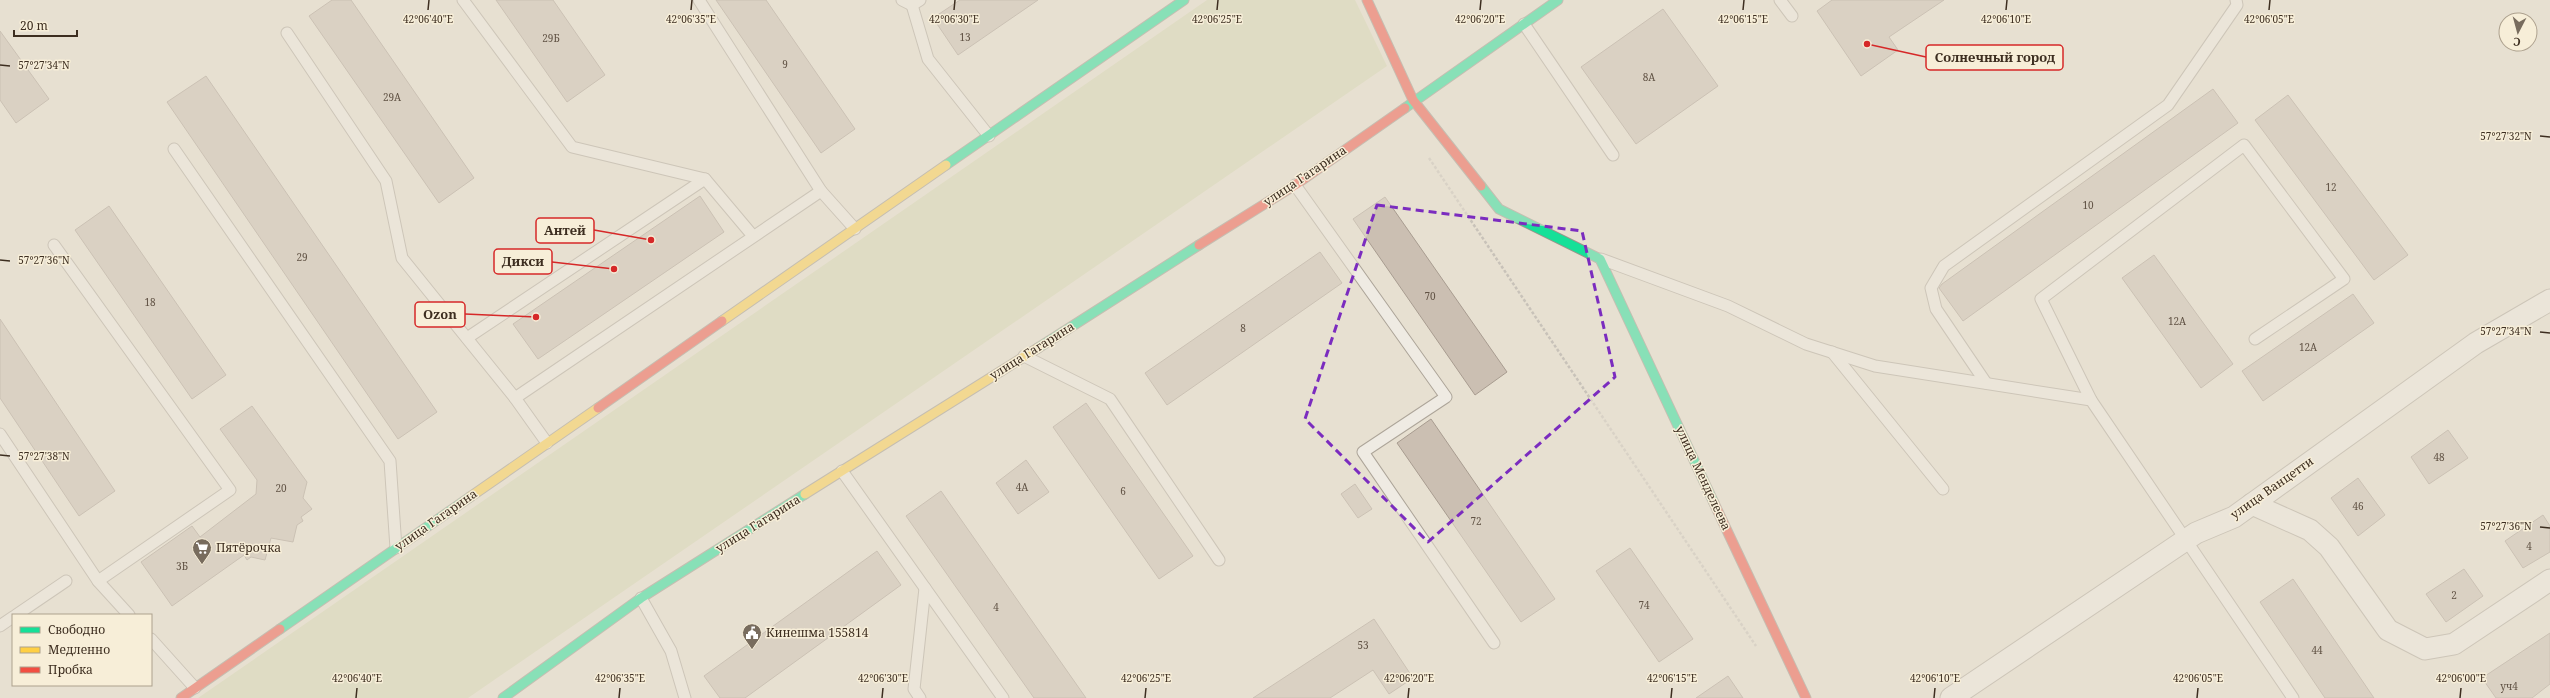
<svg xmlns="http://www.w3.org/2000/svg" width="2550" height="698" font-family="'Noto Serif',serif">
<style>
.green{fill:#d6d7b3}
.building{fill:#cbbfb2;stroke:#a89c90}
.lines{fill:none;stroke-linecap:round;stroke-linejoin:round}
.lane-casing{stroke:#ada599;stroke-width:13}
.street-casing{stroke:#ada599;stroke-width:23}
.fast-casing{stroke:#9c958a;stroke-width:11}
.slow-casing{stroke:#9c958a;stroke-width:11}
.jam-casing{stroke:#9c958a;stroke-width:11}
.path{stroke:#c8c2b9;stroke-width:2.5;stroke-dasharray:3 2;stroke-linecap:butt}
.lane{stroke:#efebe3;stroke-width:11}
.street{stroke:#efebe3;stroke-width:21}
.fast{stroke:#16e098;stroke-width:9}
.slow{stroke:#ffcf43;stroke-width:9}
.jam{stroke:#f24e42;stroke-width:9}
.marked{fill:none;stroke:#7b2cbf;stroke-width:3;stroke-dasharray:8 5;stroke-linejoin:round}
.ticks{fill:none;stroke:#3d2e20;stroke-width:1.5}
.labels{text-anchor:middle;stroke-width:3;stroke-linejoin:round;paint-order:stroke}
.number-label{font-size:10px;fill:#605244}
.street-label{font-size:12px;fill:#3d2e20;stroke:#f7eed8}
.poi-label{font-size:12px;fill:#3d2e20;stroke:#f7eed8;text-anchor:start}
.ticks-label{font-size:10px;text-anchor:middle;fill:#3d2e20;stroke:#f7eed8;stroke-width:3;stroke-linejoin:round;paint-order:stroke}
.leader{fill:none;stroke:#d62828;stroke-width:1.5}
.callout-dot{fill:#d62828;stroke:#f7eed8;stroke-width:1.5}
.callout{fill:#f7eed8;stroke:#d62828;stroke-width:1.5}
.callout-label{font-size:13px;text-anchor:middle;font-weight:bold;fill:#3d2e20}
</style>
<rect width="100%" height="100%" fill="#e7e0d1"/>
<path class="green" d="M1207 0H1355L1387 66 468 698H198Z"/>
<g class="building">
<path d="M332 0H351L474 178 439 203 309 16Z"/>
<path d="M496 0H553L605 75 567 102Z"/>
<path d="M716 0H766L855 129 821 153Z"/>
<path d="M960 0H1038L958 55 933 18Z"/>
<path d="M1832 0H1944L1889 37 1898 50 1861 76 1817 11Z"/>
<path d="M1663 9 1718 86 1636 144 1581 67Z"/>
<path d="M0 31 49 99 16 123 0 100Z"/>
<path d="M206 76 437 412 398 439 167 102Z"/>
<path d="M2213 89 2238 123 1963 321 1939 288 1942 284Z"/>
<path d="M2288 95 2408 255 2374 280 2255 120Z"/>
<path d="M700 196 724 232 538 359 513 324Z"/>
<path d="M1385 197 1507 372 1475 395 1353 219Z"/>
<path d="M109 206 226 375 192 399 75 230Z"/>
<path d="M1320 252 1342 283 1167 405 1145 373Z"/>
<path d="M2154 255 2233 364 2201 388 2122 278Z"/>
<path d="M2353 294 2374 323 2263 401 2242 371Z"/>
<path d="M0 319 115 491 79 516 0 398Z"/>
<path d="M1086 403 1193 556 1159 579 1053 427Z"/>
<path d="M252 406 307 482 303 498 312 509 301 517 303 521 297 525 293 542 271 538 265 560 251 557 247 560 244 555 172 606 141 562 192 526 200 537 256 494 257 480 220 429Z"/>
<path d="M1431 419 1555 599 1521 622 1397 443Z"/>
<path d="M2448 430 2468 458 2429 484 2411 457Z"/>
<path d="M1026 460 1049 492 1018 514 996 483Z"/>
<path d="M2358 478 2385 515 2358 536 2331 498Z"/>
<path d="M1355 484 1372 509 1358 518 1341 494Z"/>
<path d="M941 491 1086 698H1034L906 516Z"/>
<path d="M2543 515 2550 526V552L2523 568 2505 541Z"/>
<path d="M1630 548 1693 639 1659 662 1596 571Z"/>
<path d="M877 551 901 585 745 698H720L704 676Z"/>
<path d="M2464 569 2483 596 2446 622 2426 594Z"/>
<path d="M2293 579 2374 698H2325L2260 602Z"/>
<path d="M1374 619 1413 678 1389 694 1373 670 1330 698H1253Z"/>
<path d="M2550 633V684L2532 698H2496L2482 678Z"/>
<path d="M1728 676 1743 698H1696Z"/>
</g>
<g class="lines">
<g class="lane-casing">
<g id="lane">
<path d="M463 0 572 147 705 179 753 236"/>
<path d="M699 0 821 191"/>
<path d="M902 0 912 5 920 0"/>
<path d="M1780 0 1792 16"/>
<path d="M912 5 928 59 989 136"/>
<path d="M1524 24 1613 155"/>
<path d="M287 33 386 181 402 258 515 398"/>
<path d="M174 149 390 461 396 548"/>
<path d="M1295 185 1446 397 1363 452 1494 643"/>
<path d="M54 245 230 490 98 581"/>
<path d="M1601 259 1728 306 1806 344 1875 366 2091 400 2293 698"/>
<path d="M467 338 705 179"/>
<path d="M1832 352 1943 489"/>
<path d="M1024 356 1110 399 1219 560"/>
<path d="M1986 383 1936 309 1931 288 1944 266 2168 105 2237 5 2236 0"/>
<path d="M2091 400 2041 299 2244 145 2344 279 2255 339"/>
<path d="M0 434 98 581 129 615"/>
<path d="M547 443 515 398 821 191 855 229"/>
<path d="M842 471 1003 698"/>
<path d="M641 598 671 651 685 698"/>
<path d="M16 615 66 581"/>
<path d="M0 626 13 617"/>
<path d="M151 639 195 688"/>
<path d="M920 698 914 689 925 588"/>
</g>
</g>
<g class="street-casing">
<g id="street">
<path d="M2252 504 2310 530 2329 547 2388 630 2425 649 2454 644 2550 580"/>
<path d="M1951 698 2196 533 2234 517 2476 343 2550 300"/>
</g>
</g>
<g class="fast-casing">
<g id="fast">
<path d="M1405 108 1558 0"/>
<path d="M946 165 1184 0"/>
<path d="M1481 186 1499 209 1600 259 1714 503"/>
<path d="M1038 348 1199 245"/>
<path d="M280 629 470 497"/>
<path d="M503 698 641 598 805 494"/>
</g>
</g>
<g class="slow-casing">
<g id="slow">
<path d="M722 321 946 165"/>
<path d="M805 494 1038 348"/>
<path d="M470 497 598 408"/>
</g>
</g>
<g class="jam-casing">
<g id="jam">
<path d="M1367 0 1413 100 1481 186"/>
<path d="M1199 245 1295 185 1405 108"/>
<path d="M598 408 722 321"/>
<path d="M1714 503 1806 698"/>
<path d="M181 698 280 629"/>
</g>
</g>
<path class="path" d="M1429 158 1756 646"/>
<use href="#lane" class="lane"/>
<use href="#street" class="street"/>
<use href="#fast" class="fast"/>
<use href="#slow" class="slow"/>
<use href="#jam" class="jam"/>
</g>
<path d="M0 0H2550V698H0ZM1377 205 1582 231 1615 377 1428 542 1305 419Z" fill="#e7e0d1" fill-opacity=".55" fill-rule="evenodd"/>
<path class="marked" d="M1377 205 1582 231 1615 377 1428 542 1305 419Z"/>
<path class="ticks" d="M428 10 429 0M691 10 692 0M954 10 955 0M1217 10 1218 0M1480 10 1481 0M1743 10 1744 0M2006 10 2007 0M2269 10 2270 0M0 65 10 66M2540 136 2550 137M0 260 10 261M2540 332 2550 333M0 455 10 456M2540 527 2550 528M356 698 357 688M619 698 620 688M882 698 883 688M1145 698 1146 688M1408 698 1409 688M1671 698 1672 688M1934 698 1935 688M2197 698 2198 688M2460 698 2461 688"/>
<defs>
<g id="supermarket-pin" transform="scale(1)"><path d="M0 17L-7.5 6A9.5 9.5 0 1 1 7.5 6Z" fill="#786c5e" stroke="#f7eed8"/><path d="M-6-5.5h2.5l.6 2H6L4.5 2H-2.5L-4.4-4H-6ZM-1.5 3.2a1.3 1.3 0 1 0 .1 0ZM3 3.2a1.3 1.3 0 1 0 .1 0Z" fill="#fff"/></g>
<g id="civic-pin" transform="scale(1)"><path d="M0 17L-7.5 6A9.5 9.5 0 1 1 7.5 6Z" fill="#786c5e" stroke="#f7eed8"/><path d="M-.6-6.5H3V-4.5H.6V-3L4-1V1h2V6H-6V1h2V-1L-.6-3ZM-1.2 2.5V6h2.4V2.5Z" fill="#fff"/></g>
</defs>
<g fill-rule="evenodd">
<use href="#supermarket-pin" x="202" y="548"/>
<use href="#civic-pin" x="752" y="633"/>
</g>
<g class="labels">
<g class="number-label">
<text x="965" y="41">13</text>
<text x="551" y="42">29Б</text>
<text x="785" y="68">9</text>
<text x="1649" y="81">8А</text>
<text x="392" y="101">29А</text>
<text x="2331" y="191">12</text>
<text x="2088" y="209">10</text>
<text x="302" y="261">29</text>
<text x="1430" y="300">70</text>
<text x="150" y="306">18</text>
<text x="2177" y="325">12А</text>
<text x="1243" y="332">8</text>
<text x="2308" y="351">12А</text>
<text x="2439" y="461">48</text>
<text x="1022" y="491">4А</text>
<text x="281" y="492">20</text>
<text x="1123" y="495">6</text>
<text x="2358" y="510">46</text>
<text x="1476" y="525">72</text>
<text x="2529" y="550">4</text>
<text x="182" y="570">3Б</text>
<text x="2454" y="599">2</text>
<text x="1644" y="609">74</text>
<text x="996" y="611">4</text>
<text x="1363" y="649">53</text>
<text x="2317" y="654">44</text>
<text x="2509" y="690">уч4</text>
</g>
<g class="street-label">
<text transform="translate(1305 176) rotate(-34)" y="4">улица Гагарина</text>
<text transform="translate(1032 351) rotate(-32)" y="4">улица Гагарина</text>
<text transform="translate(1703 478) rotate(65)" y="4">улица Менделеева</text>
<text transform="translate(2272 488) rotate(-35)" y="4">улица Ванцетти</text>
<text transform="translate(436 520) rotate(-35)" y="4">улица Гагарина</text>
<text transform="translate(758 524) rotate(-32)" y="4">улица Гагарина</text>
</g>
<g class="poi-label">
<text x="216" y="552">Пятёрочка</text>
<text x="766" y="637">Кинешма 155814</text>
</g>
</g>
<g class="ticks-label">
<text x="428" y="23">42°06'40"E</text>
<text x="691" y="23">42°06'35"E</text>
<text x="954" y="23">42°06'30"E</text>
<text x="1217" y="23">42°06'25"E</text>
<text x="1480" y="23">42°06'20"E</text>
<text x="1743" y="23">42°06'15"E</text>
<text x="2006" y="23">42°06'10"E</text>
<text x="2269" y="23">42°06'05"E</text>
<text x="44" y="69">57°27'34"N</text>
<text x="2506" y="140">57°27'32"N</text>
<text x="44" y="264">57°27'36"N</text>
<text x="2506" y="335">57°27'34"N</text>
<text x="44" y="460">57°27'38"N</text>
<text x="2506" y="530">57°27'36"N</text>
<text x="357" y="682">42°06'40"E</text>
<text x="620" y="682">42°06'35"E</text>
<text x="883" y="682">42°06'30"E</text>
<text x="1146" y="682">42°06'25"E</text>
<text x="1409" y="682">42°06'20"E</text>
<text x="1672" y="682">42°06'15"E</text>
<text x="1935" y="682">42°06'10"E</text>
<text x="2198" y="682">42°06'05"E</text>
<text x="2461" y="682">42°06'00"E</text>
</g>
<path class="leader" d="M1867 44L1926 57M651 240L594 230M614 269L552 262M536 317L465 314"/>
<g class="callout-dot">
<circle cx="1867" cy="44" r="4"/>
<circle cx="651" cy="240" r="4"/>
<circle cx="614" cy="269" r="4"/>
<circle cx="536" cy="317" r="4"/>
</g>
<g class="callout">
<rect x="1926" y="45" width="137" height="25" rx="4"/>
<rect x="536" y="218" width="58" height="25" rx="4"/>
<rect x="494" y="249" width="58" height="25" rx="4"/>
<rect x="415" y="302" width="50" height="25" rx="4"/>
</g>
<g class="callout-label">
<text x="1995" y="62">Солнечный город</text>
<text x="565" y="235">Антей</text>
<text x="523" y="266">Дикси</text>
<text x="440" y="319">Ozon</text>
</g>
<rect x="12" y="614" width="140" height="72" fill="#f7eed8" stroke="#ada18e"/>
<rect x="20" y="627" width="20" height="6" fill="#16e098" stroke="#ada18e"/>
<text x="48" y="634" font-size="12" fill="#3d2e20">Свободно</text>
<rect x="20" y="647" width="20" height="6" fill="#ffcf43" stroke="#ada18e"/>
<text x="48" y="654" font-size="12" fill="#3d2e20">Медленно</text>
<rect x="20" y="667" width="20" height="6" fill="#f24e42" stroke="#ada18e"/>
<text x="48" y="674" font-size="12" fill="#3d2e20">Пробка</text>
<g transform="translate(2518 32) rotate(186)"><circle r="19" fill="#f7eed8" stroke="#ada18e"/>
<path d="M0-3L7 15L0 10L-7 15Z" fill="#786c5e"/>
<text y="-6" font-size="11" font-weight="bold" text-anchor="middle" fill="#3d2e20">С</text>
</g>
<path d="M14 30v6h63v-6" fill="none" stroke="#3d2e20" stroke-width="2"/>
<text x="20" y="30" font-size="12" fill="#3d2e20" stroke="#f7eed8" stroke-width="3" paint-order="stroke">20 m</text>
</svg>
